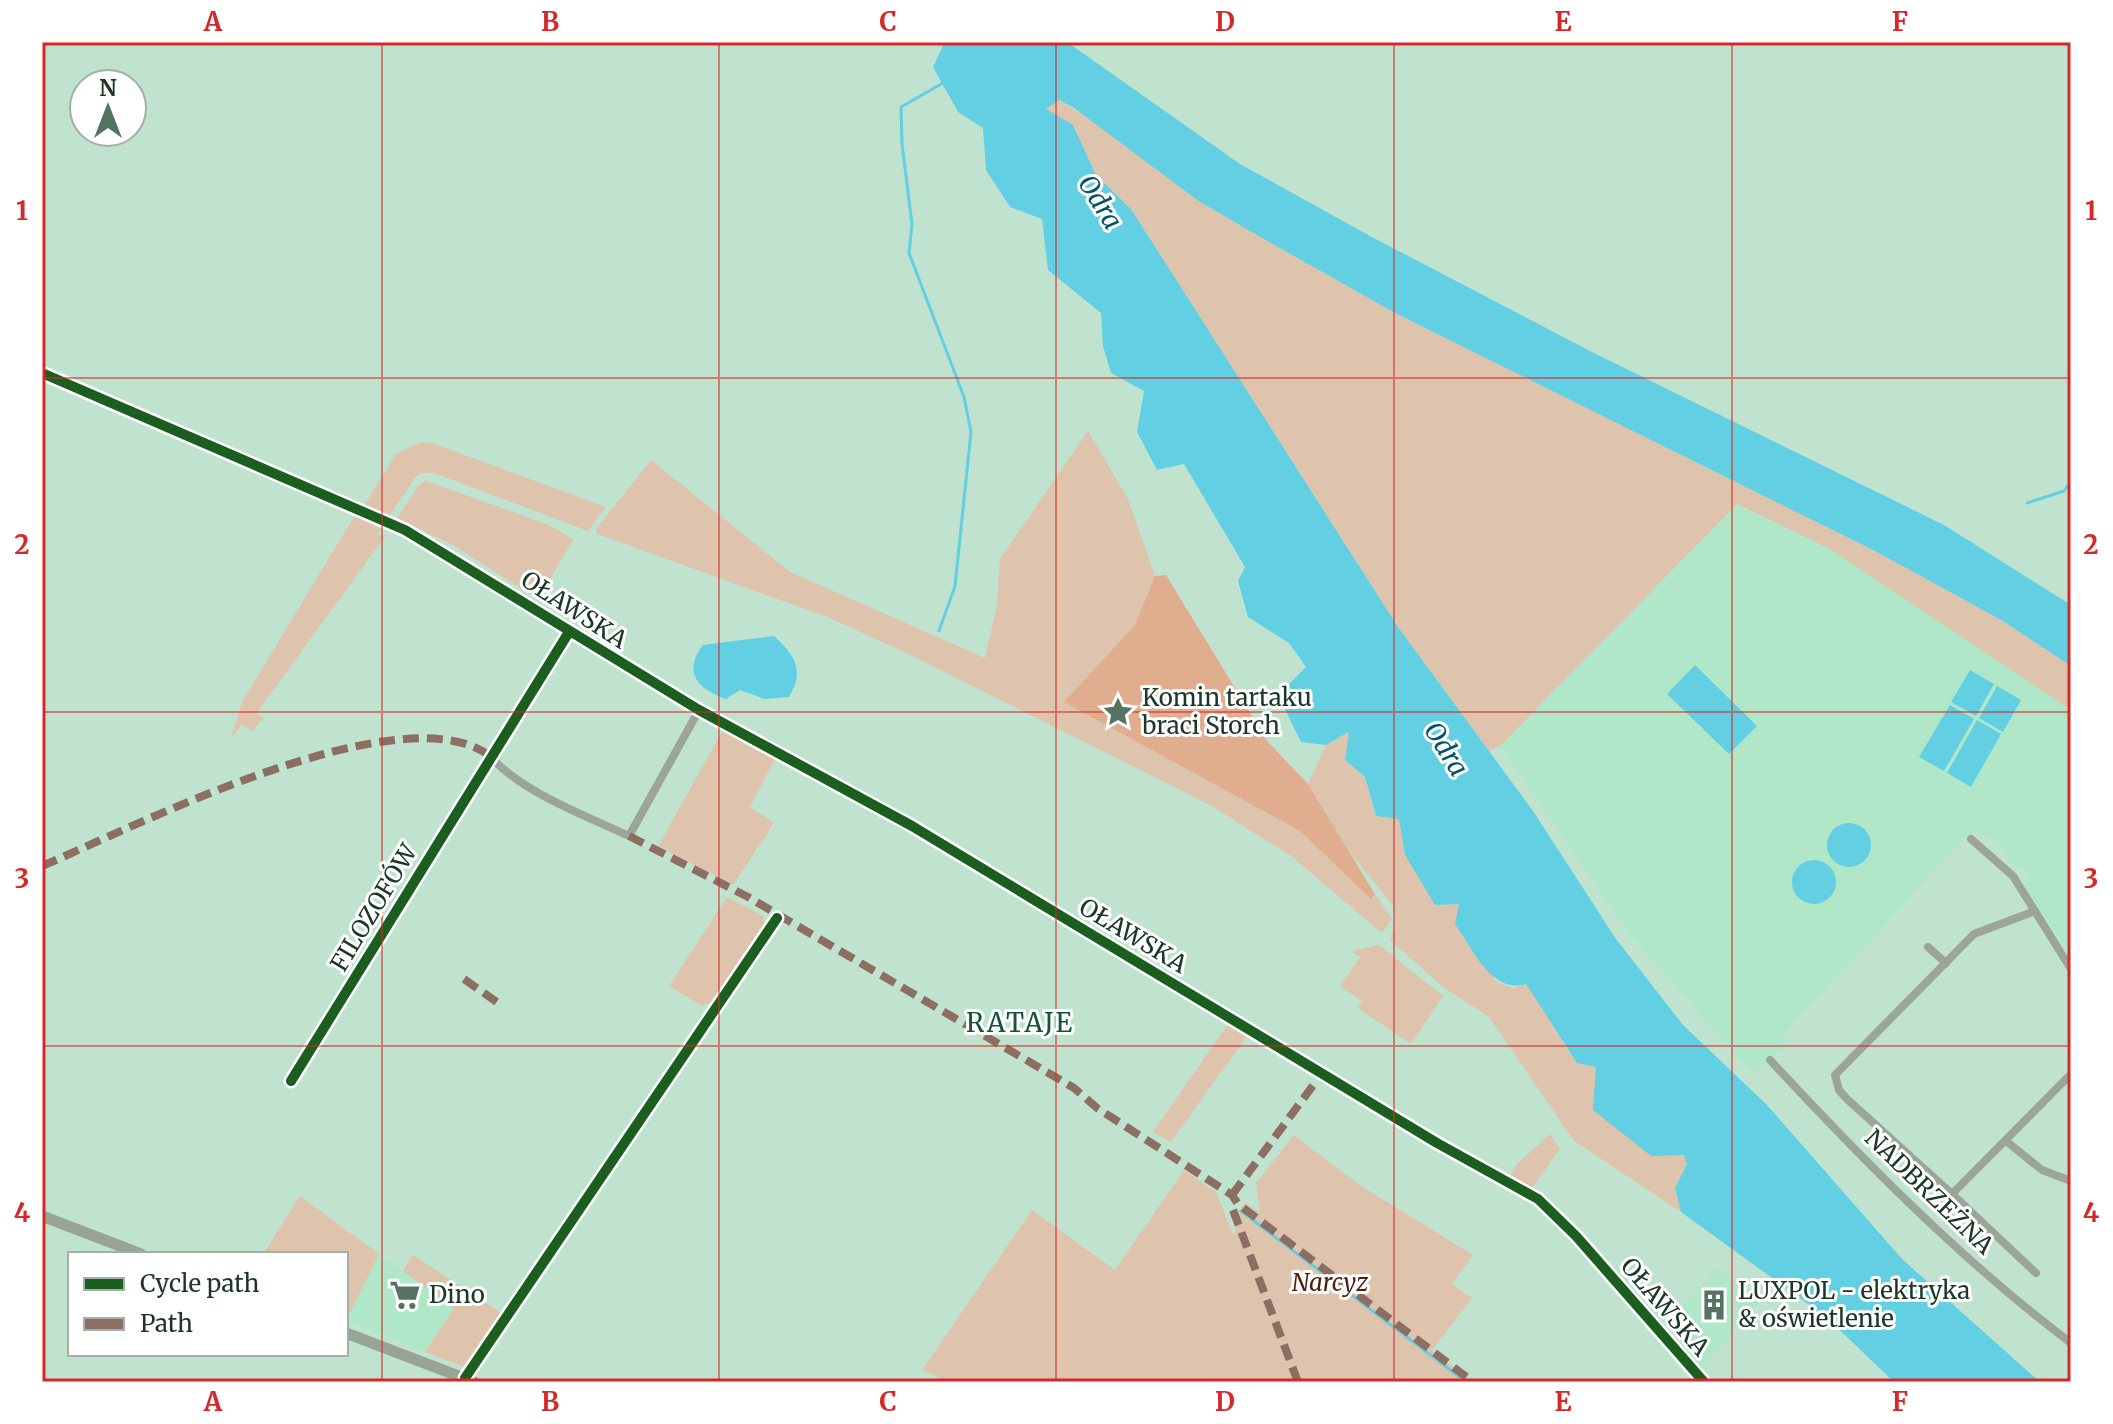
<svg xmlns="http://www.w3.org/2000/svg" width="2113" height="1424" font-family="Merriweather,serif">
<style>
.built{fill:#b0e7c8}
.green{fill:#dec4ad}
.forest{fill:#e0ae8e}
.water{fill:#62cfe3}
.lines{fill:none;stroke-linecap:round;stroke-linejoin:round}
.stream{stroke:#62cfe3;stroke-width:3}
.street{stroke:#9ca599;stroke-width:8}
.secondary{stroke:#98a496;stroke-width:11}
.quiet{stroke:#8d6e63;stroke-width:8;stroke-dasharray:16 8;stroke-linecap:butt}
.cycleway-casing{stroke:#fff;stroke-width:15}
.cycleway{stroke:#1b5e20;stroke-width:10}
.grid{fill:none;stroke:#d62828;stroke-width:2;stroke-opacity:0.55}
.labels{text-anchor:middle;stroke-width:6;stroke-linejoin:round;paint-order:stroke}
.street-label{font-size:24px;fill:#1c3628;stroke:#fff}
.poi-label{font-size:24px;fill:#1c3628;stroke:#fff;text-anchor:start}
.park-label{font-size:24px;font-style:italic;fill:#4b1d0c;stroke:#fff}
.water-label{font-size:26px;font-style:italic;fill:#005467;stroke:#fff}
.neighbourhood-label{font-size:26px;letter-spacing:2px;fill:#145438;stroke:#fff}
.neatline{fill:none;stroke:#d62828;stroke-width:3}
.grid-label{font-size:26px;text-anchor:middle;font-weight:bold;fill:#d62828}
</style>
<rect width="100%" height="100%" fill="#c0e3cf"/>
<g class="built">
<path d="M1737 504 1830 549 2071 710V957L2024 885 2030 881 2024 870 2011 863 1999 843 1978 832 1966 837 1781 1037 1785 1046 1753 1074 1628 932 1500 746Z"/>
<path d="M379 1254 454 1308 425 1352 346 1321Z"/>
<path d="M1717 1268 1762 1300 1701 1368 1665 1324Z"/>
</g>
<g class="green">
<path d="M1059 100 1111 133 1200 202 1269 242 1397 314 1875 551 2003 621 2071 666V710L1830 549 1737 504 1500 746 1489 751 1398 627 1131 209 1096 175 1073 125 1045 109Z"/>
<path d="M1088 431 1128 499 1155 576 1135 625 1065 702 1300 831 1371 898 1375 894 1392 919 1382 933 1291 856 1208 804 919 659 830 618 597 534 596 529 651 460 790 572 985 658 997 604 1000 559Z"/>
<path d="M422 442 432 443 606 507 588 531 434 473H420L415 478 388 518 363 507 397 453Z"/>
<path d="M426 481 547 524 573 539C564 559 545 582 542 602L453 545 397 518 418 486Z"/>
<path d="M355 515 381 527 378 535H386L256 714 263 718 253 731 242 725 231 738 242 702Z"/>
<path d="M723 730 775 759 750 807 774 823 733 885 658 846Z"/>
<path d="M1350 732 1345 760 1365 777 1376 816 1399 818 1405 855 1460 904 1496 982 1514 988 1526 984 1577 1063 1596 1067 1685 1155 1687 1164 1675 1188 1681 1212 1574 1141 1489 1017 1444 988 1390 940 1395 926 1393 906 1349 851 1308 784 1326 745Z"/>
<path d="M727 897 763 916 765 925 712 1003 701 1005 669 986Z"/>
<path d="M1379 945 1443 996 1411 1044 1358 1008 1362 1001 1340 986 1360 957 1351 951Z"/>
<path d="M1228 1024 1247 1036 1171 1142 1153 1132Z"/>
<path d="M1550 1134 1560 1149 1531 1189 1509 1179 1517 1164Z"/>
<path d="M1294 1135 1358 1184 1473 1255 1452 1284 1472 1298 1432 1350 1473 1382H949L922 1370 1032 1210 1115 1270 1184 1170 1216 1192 1234 1236 1238 1211 1245 1203 1260 1212 1256 1183Z"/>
<path d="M300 1196 379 1254 346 1321V1254H263Z"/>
<path d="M413 1255 504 1315 465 1367 425 1352 454 1308 403 1271Z"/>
</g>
<path class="forest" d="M1166 575 1268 742 1308 784 1375 894 1371 899 1300 831 1064 702 1135 625 1155 576Z"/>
<g class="water">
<path d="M937 42H1067L1240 164 1370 236 1592 352 1944 525 2071 605V666L2003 621 1875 551 1397 314 1269 242 1200 202 1074 108 1059 100 1046 109 1073 125 1096 175 1131 209 1398 627 1533 811 1616 939 1683 1025 1767 1105 1902 1259 2040 1382H1894L1826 1317 1681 1212 1675 1188 1687 1164 1684 1155 1651 1156 1593 1110 1596 1067 1577 1063 1526 984C1491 994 1473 949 1455 924L1459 904 1435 905 1405 855 1399 819 1376 816 1365 777 1345 760 1349 732 1326 745 1301 742 1278 695 1306 667 1289 643 1248 617 1238 581 1245 567 1184 464 1157 470 1137 432 1144 391 1111 373 1103 346 1101 313 1048 270 1042 219 1010 207 986 170 983 128 958 112 933 67 944 44Z"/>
<path d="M774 636C795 655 805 671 789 697L765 699 740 690 726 699C698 689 682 673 703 645Z"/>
<path d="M1695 665 1757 726 1729 754 1667 694Z"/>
<path d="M1970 670 1994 684 1976 716 1951 702Z"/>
<path d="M1997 686 2021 700 2003 732 1979 718Z"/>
<path d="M1950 705 1974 719 1944 771 1919 757Z"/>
<path d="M1977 720 2001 734 1971 787 1947 773Z"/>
<circle cx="1849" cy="845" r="22"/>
<circle cx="1814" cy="882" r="22"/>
</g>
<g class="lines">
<g class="stream">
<path d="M2027 503 2064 491 2071 481"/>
<path d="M939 631 955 586 971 432 964 397 909 253 912 224 902 144 901 107 943 83"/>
<path d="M1241 1211 1466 1382"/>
</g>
<g class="street">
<path d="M42 373 405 530 699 710 912 826 1437 1143 1538 1199 1576 1236 1704 1382"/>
<path d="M490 756C521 792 587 816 629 836L699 710"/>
<path d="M1971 839 2013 876 2071 969"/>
<path d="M1928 947 1946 963"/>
<path d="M1770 1060C1863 1160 1961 1260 2071 1343"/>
<path d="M291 1081 569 632"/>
<path d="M2006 1141 2042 1170 2071 1181"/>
<path d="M1952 1194 1847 1099 1839 1090 1835 1075 1974 934 2035 911"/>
<path d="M2036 1273 1952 1194 2071 1074"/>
<path d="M465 1378 777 918"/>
</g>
<g class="secondary">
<path d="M42 1216 141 1254"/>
<path d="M346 1333 474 1382"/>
</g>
<g class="quiet">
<path d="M629 836 748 897 1074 1088 1097 1108 1232 1195 1238 1204 1473 1382"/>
<path d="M42 866C135 827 401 690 490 756"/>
<path d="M464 979 498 1003"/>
<path d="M1232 1195 1323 1072"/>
<path d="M1233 1210 1298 1382"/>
</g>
<g class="cycleway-casing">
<g id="cycleway">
<path d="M42 373 405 530 699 710 912 826 1437 1143 1538 1199 1576 1236 1704 1382"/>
<path d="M291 1081 569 632"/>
<path d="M465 1378 777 918"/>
</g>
</g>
<use href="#cycleway" class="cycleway"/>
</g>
<path class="grid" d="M382 42V1382M719 42V1382M1056 42V1382M1394 42V1382M1732 42V1382M42 378H2071M42 712H2071M42 1046H2071"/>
<defs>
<g id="sight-bare" transform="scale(2.4)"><path d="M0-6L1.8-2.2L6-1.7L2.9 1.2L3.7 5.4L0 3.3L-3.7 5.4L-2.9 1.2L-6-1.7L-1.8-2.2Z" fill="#557362" stroke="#fff" stroke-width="2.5" paint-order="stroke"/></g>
<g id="supermarket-bare" transform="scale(2.4)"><path d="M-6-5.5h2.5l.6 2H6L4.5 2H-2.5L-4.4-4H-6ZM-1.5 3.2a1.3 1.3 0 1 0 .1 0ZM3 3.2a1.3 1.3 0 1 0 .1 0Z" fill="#557362" stroke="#fff" stroke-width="2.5" paint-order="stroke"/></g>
<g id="building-bare" transform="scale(2.4)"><path d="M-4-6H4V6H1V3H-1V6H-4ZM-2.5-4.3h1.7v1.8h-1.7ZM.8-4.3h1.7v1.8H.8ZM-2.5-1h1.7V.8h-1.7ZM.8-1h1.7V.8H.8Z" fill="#557362" stroke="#fff" stroke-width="2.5" paint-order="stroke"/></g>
</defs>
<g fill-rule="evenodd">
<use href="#sight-bare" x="1118" y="712"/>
<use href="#supermarket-bare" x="405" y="1295"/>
<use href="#building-bare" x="1714" y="1305"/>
</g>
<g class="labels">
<g class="street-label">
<text transform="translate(574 610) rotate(33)" y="8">OŁAWSKA</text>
<text transform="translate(374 908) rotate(-59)" y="8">FILOZOFÓW</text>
<text transform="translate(1133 936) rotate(31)" y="8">OŁAWSKA</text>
<text transform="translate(1929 1192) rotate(44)" y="8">NADBRZEŻNA</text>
<text transform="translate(1665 1307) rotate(49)" y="8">OŁAWSKA</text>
</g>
<g class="poi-label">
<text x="1142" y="706">Komin tartaku<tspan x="1142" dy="28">braci Storch</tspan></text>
<text x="1738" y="1299">LUXPOL - elektryka<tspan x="1738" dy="28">&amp; oświetlenie</tspan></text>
<text x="429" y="1303">Dino</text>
</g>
<g class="park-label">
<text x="1330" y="1291">Narcyz</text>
</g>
<g class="water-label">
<text transform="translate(1100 202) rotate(58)" y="9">Odra</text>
<text transform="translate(1446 749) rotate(58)" y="9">Odra</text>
</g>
<g class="neighbourhood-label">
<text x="1020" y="1032">RATAJE</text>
</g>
</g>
<rect width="2113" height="1424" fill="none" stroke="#ffffff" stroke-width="88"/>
<rect x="68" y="1252" width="280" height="104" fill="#ffffff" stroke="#a4afa9" stroke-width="2"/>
<rect x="84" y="1278" width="40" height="12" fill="#1b5e20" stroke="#a4afa9" stroke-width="2"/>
<text x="140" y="1292" font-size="24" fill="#1c3628">Cycle path</text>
<rect x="84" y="1318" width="40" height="12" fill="#8d6e63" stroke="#a4afa9" stroke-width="2"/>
<text x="140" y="1332" font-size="24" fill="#1c3628">Path</text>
<g transform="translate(108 108)"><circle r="38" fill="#ffffff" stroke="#a4afa9" stroke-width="2"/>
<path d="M0-6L14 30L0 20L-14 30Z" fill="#557362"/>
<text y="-12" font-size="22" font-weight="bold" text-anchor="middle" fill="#1c3628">N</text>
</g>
<rect x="44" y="44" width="2025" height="1336" class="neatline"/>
<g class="grid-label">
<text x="213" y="31">A</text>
<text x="550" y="31">B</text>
<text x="888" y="31">C</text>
<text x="1225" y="31">D</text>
<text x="1563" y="31">E</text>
<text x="1900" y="31">F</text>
<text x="22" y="220">1</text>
<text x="2091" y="220">1</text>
<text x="22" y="554">2</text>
<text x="2091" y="554">2</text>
<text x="22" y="888">3</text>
<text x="2091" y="888">3</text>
<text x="22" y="1222">4</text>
<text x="2091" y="1222">4</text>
<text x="213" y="1411">A</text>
<text x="550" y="1411">B</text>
<text x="888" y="1411">C</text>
<text x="1225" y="1411">D</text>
<text x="1563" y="1411">E</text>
<text x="1900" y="1411">F</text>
</g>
</svg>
